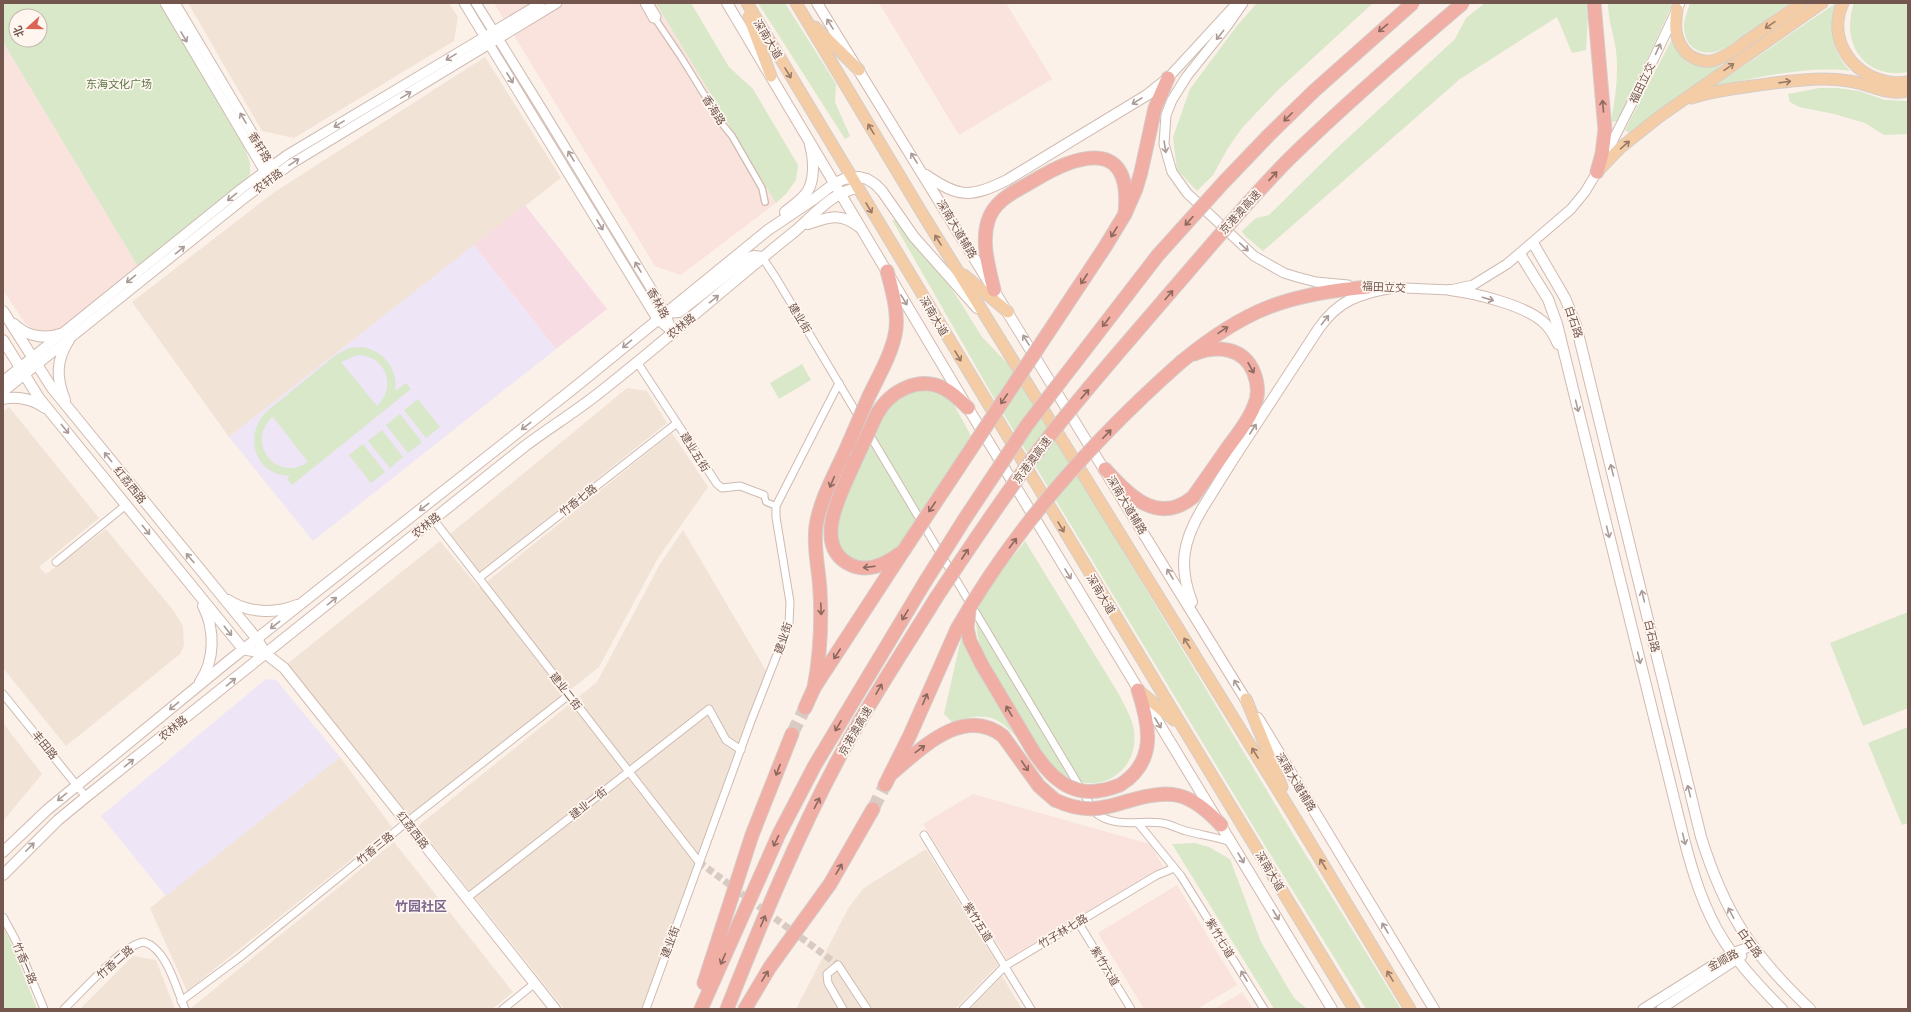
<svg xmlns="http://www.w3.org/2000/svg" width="1911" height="1012" font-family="'Exo 2','Noto Sans SC',sans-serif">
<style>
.residential{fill:#f2e3d7}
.commercial{fill:#fae2dd}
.education{fill:#eee5f7}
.medical{fill:#f8dce3}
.green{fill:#d9e8c8;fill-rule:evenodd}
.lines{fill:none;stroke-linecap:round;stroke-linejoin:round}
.minor-tunnel{stroke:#d9cac2;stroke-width:7;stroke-dasharray:7 3.5;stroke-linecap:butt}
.motorway-tunnel{stroke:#d9cac2;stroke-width:13;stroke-dasharray:13 6;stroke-linecap:butt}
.pedestrian-casing{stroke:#cebbb2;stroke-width:8}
.minor-casing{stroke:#cebbb2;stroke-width:9}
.tertiary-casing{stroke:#cebbb2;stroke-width:11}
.secondary-casing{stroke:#d1bab0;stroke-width:12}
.primary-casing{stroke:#d5cdca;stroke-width:13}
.motorway-casing{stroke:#d5cdca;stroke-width:15}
.pedestrian{stroke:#fff;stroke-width:5.5}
.minor{stroke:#fff;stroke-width:7}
.tertiary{stroke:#fff;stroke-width:9}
.secondary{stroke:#fff;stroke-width:10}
.primary{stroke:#f4cda6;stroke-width:11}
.motorway{stroke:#f0aea4;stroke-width:13}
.secondary-bridge-casing{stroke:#d1bab0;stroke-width:12;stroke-linecap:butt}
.motorway-bridge-casing{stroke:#d5cdca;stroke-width:15;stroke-linecap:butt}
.secondary-bridge{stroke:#fff;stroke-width:10}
.motorway-bridge{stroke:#f0aea4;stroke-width:13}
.oneway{stroke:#ab9a95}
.oneway2{stroke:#9a7a68}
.oneway3{stroke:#8c685f}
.labels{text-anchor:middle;stroke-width:3.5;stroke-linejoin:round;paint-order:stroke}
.street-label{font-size:11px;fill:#73574e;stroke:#fef6ef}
.park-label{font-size:11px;fill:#5c7847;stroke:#fef6ef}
.quarter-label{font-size:13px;font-weight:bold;fill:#7c668f;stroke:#fef6ef}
</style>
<rect width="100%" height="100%" fill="#fbf1e9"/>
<g class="residential">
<path d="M188 3H449L458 17 454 41 294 138 262 131Z"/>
<path d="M485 57 561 178 229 437 132 302 273 193Z"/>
<path d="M627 388 647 391 667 423 479 573 449 535Z"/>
<path d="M9 407 99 518 39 567 46 574 106 529 173 610 183 626 184 645 180 654 66 746 3 668V412Z"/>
<path d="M672 433 708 487 658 558 599 667 410 817 286 665 440 541 479 588Z"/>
<path d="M683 530 771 679 650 1009H564L418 826 597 682 660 564Z"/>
<path d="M3 723 42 774 3 821Z"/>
<path d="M340 757 392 827 187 991 150 908Z"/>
<path d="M394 842 513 992 492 1009H190Z"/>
<path d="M926 849 998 965 955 1009H796L849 907 864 888Z"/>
<path d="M133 956 156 960 175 1009H80Z"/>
<path d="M1002 976 1022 1009H970Z"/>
</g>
<g class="commercial">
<path d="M494 3H656L776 203 681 275 655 266Z"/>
<path d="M879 3H1006L1052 79 959 135Z"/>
<path d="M3 42 139 268 67 326 50 332 33 329 25 323 3 290Z"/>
<path d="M973 794 1150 844 1163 866 1007 959 923 824Z"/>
<path d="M1177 885 1237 985 1197 1009H1144L1098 933Z"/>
<path d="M1242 992 1253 1009H1214Z"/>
</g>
<g class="education">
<path d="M474 245 556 349 313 541 229 437Z"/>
<path d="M266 679 276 680 340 757 166 896 101 816Z"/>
</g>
<path class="medical" d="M525 205 607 309 556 349 474 245Z"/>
<g class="green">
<path d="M6 3H161L243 143 250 163V174L241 184 139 268 3 42V5ZM16 16H40V40H16Z"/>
<path d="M656 3H691L729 67 753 89 798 165 796 180 786 194 776 203Z"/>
<path d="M758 3H785L836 84 835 102 850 136 845 139Z"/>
<path d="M1257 3H1373L1278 90 1242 128 1228 148 1213 175 1197 191 1177 170 1173 137 1190 89 1236 27Z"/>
<path d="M1485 3H1586L1588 18 1586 50 1572 53 1557 17 1460 79 1263 251 1244 235 1242 231 1256 218 1269 215 1336 149 1455 39 1466 18Z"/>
<path d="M1608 3H1673L1619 121 1611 122C1615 98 1619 76 1616 51 1614 35 1608 20 1608 3Z"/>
<path d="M1690 3H1790L1725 48C1705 59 1683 50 1684 24 1685 17 1688 10 1690 3Z"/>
<path d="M1836 3C1830 31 1830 49 1850 71 1809 65 1754 78 1713 87Z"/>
<path d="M1854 3H1908V72C1864 80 1840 43 1854 3Z"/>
<path d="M1673 37C1680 65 1695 70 1722 65L1631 134 1625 130Z"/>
<path d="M1819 88H1837L1859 91 1885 100 1907 101 1908 134 1884 135 1865 123 1834 114 1799 107 1790 102 1788 94Z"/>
<path d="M892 220H895L947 281 982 337 1009 365 1099 511 1293 834 1401 1009H1366L1267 849 994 398Z"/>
<path d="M363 347C385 352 398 369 395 391L406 383 411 389 292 485 287 479 290 476C254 475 243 435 267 411L336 355 349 348ZM357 355C385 355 398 386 377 406L341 362ZM272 417H273L308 462C277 483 245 444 272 417Z"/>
<path d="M802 364 811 380 779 399 770 383Z"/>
<path d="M911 389H935L952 401 971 436 899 549C887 558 868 566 854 559 818 543 850 487 861 463 868 447 876 432 883 416L891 404Z"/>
<path d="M418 399 440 427 426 438 404 410Z"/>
<path d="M400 414 422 442 408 453 386 425Z"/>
<path d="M382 430 403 457 390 468 368 441Z"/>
<path d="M363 444 385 472 371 483 349 455Z"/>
<path d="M1025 541 1120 696C1125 707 1132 718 1134 730 1140 772 1098 797 1064 775 1042 762 1030 733 1017 712 1006 691 994 671 982 651 978 639 975 627 977 615 981 591 1011 560 1025 541Z"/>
<path d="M1908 612V708L1863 726 1830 643Z"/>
<path d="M962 634 964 643 1025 747C1000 717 991 710 952 722L944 714Z"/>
<path d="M1908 727V823L1902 825 1868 743Z"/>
<path d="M1195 843 1209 847 1230 859 1261 942 1294 998 1307 1009H1274L1172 844Z"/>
<path d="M3 927 11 943 37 1009H3Z"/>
</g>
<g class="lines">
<path class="minor-tunnel" d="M699 862 838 965"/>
<g class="motorway-tunnel">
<path d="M792 734 805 708"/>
<path d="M873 809 885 785"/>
</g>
<g class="pedestrian-casing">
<g id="pedestrian">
<path d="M656 20 681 57 723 125 732 136 762 188 765 202"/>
<path d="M764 495 766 502 776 506"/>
</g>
</g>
<g class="minor-casing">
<g id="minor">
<path d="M644 3 653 19H656L657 16 649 3"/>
<path d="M762 257 776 278 1094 811C1112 829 1139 820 1162 823 1170 824 1178 829 1186 831 1201 835 1217 837 1231 842"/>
<path d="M637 362 717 484 722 488 740 486 764 495"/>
<path d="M433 519 699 862"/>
<path d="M56 562 126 505"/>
<path d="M479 578 677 423"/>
<path d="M3 694 86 797"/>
<path d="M1138 823 1181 876 1264 1009"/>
<path d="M924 835 1031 1009"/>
<path d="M467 898 709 709 726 740 741 750"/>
<path d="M3 917 16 941 44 1009"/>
<path d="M1078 922 1131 1009"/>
<path d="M181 1001 239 958 407 822 569 695"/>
<path d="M64 1009C81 993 123 944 144 942 167 949 176 988 185 1009"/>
<path d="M503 1009 535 983"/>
<path d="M646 1009 751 721 789 624 790 602 776 517V506L839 383"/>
<path d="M843 1009 828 983 827 974 838 965 867 1009"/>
<path d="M963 1009 1005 966 1157 875 1174 868"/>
</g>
</g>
<g class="tertiary-casing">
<g id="tertiary">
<path d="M165 3 265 172 269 174"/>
<path d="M175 3 272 166 273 171"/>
<path d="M464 3 657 319 673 332"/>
<path d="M476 3 543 111 649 285 665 313 672 331"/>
<path d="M1243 3 1227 26 1187 76 1172 100 1166 115 1164 144 1172 172 1187 193 1254 256 1284 273 1297 277 1316 282 1348 285"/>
<path d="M1168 78 1237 3"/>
<path d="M1383 287 1450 290 1473 285 1507 264 1571 209 1585 192 1597 172 1647 73 1680 3"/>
<path d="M3 381 241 189 287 155 541 3"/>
<path d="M3 392 246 197 291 164 557 3"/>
<path d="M1643 1009 1732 953 1752 946"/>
<path d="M1661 1009 1742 956"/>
</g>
</g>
<g class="secondary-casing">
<g id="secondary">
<path d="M727 3 968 408 1332 1009"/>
<path d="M817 3 1249 705"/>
<path d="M926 175C959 198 971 198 1007 180L1147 95 1167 79"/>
<path d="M785 212C792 206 802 200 807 192 815 180 814 159 810 145"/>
<path d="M808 224C828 217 841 212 859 227"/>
<path d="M1533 243 1565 298 1576 325 1701 837C1725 914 1752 954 1810 1009"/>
<path d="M1520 254 1548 299 1557 324 1684 839C1693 874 1704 910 1724 941 1740 966 1761 988 1782 1009"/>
<path d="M1450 290C1475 293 1523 305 1542 321 1550 327 1554 335 1558 344"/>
<path d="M3 311 52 388 257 639 266 654 284 668 555 1009"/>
<path d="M665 313 679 312 748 258 754 256 762 257"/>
<path d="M14 324C28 338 47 339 64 333"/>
<path d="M3 340 39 398 243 649 266 654"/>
<path d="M3 399C17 396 33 399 45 408"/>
<path d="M65 400C56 378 56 360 69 340"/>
<path d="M1232 461 1319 328C1338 301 1358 294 1390 288"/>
<path d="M228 600C248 613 275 614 297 605"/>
<path d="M1192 602C1178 566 1183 541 1202 509"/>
<path d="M200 682C215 660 215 629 203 606"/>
<path d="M1258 718 1434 1009"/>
<path d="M3 852 47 810 226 663 574 388 768 230 814 199 835 183 844 179 859 177 867 179 875 184 882 191 914 237 977 308"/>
<path d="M3 875 58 820 86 797 525 446C549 428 575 412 599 393 665 341 728 285 794 232 812 217 833 191 858 188"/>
</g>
</g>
<g class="primary-casing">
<g id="primary">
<path d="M747 3 1185 731 1354 1009"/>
<path d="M796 3 922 213 1297 821 1410 1009"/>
<path d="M1843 3C1823 46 1864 89 1908 82"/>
<path d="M1677 9C1675 24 1674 37 1684 50 1690 58 1701 62 1711 61 1726 58 1739 46 1751 38 1768 26 1785 15 1802 3"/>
<path d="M749 17 771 76"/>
<path d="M815 27 859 70"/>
<path d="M1692 98C1711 91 1731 89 1752 86 1783 82 1817 76 1849 81 1870 84 1886 96 1908 91"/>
<path d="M1597 172 1620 148 1659 117 1822 3"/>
<path d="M964 275 1008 312"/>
<path d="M1138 690 1174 720"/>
<path d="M1246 699 1282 787"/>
</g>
</g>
<g class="motorway-casing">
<g id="motorway">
<path d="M1594 3 1605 130 1602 154 1597 172"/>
<path d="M1105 247 1125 214 1136 189 1141 172 1155 108 1168 78"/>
<path d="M994 290C989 268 981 243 988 221 994 200 1016 191 1033 181 1077 154 1133 136 1125 214"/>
<path d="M1194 354C1217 345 1244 347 1254 373 1258 384 1259 396 1254 406 1248 423 1234 438 1224 453"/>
<path d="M1181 362C1244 310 1286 294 1368 287"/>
<path d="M869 396C879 375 893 352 896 329 898 310 892 289 887 271"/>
<path d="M877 414C890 391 919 375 945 389 954 394 961 401 968 408"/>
<path d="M856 459C844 488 809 545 851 565 868 573 885 564 899 554"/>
<path d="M1105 469C1128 495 1158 526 1193 497"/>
<path d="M970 641 982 665 1035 754 1045 767"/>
<path d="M814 688C820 656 822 624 820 591 819 569 813 548 816 526 820 499 836 472 847 447"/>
<path d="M805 708 814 688 904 550"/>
<path d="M891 774C921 749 963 705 1003 736L1039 786 1055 800"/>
<path d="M885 785 910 735 957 629"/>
<path d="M1120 785C1157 762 1150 726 1138 690"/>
<path d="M1128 801C1172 788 1190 792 1221 825"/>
<path d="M704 983 752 835 792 734"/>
<path d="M701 1009 779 834 815 765 925 582"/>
<path d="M727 1009C761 923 797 836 841 754 870 701 904 650 936 598"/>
<path d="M745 1009 770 967 830 884 873 809"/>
</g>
</g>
<use href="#pedestrian" class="pedestrian"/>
<use href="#minor" class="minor"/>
<use href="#tertiary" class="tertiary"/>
<use href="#secondary" class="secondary"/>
<use href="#primary" class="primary"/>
<use href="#motorway" class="motorway"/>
<g class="secondary-bridge-casing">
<path id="secondary-bridge" d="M1202 509 1232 461"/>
</g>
<g class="motorway-bridge-casing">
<g id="motorway-bridge">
<path d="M847 447 869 396"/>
<path d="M856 459 877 414"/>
<path d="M1193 497 1224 453"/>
<path d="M904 550 1105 247"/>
<path d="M925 582 964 520 1027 425 1158 255 1223 183 1269 135 1314 91 1413 3"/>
<path d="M936 598C970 547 1004 495 1041 447 1079 397 1121 350 1162 302 1203 255 1243 206 1287 161 1343 106 1403 54 1463 3"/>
<path d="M969 611 967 628 970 641"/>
<path d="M957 629C1014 528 1094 439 1181 362"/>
<path d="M1045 767C1067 793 1089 797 1120 785"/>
<path d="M1055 800C1083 813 1100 810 1128 801"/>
</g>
</g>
<use href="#secondary-bridge" class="secondary-bridge"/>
<use href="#motorway-bridge" class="motorway-bridge"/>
</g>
<defs><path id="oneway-shaft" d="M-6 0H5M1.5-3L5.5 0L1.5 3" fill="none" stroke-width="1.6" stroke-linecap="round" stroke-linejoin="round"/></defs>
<g class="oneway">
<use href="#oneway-shaft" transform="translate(830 24) rotate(-122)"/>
<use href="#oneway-shaft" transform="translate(1220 35) rotate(129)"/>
<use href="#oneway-shaft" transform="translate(184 37) rotate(59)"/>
<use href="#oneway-shaft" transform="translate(1658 49) rotate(-65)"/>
<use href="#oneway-shaft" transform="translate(451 57) rotate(149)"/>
<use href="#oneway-shaft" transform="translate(510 78) rotate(58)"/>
<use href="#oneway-shaft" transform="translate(406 95) rotate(-31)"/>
<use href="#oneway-shaft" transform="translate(1137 101) rotate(148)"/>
<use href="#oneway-shaft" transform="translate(243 118) rotate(-121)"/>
<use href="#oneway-shaft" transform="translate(339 124) rotate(149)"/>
<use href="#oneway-shaft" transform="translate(1165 147) rotate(81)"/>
<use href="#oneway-shaft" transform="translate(571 156) rotate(-121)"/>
<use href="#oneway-shaft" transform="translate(914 158) rotate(-122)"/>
<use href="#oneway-shaft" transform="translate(294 162) rotate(-34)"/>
<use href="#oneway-shaft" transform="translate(232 197) rotate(141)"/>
<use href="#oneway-shaft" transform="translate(600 225) rotate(59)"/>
<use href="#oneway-shaft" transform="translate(1244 247) rotate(43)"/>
<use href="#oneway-shaft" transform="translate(180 250) rotate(-39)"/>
<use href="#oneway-shaft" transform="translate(638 267) rotate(-121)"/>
<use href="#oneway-shaft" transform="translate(131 279) rotate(141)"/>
<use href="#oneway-shaft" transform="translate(714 299) rotate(-39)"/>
<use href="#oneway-shaft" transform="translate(1488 299) rotate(16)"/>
<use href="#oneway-shaft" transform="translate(904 300) rotate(59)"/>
<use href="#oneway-shaft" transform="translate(1325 320) rotate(-52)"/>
<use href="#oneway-shaft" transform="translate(1026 340) rotate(-122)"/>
<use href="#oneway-shaft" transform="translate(627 344) rotate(140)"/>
<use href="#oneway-shaft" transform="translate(1577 406) rotate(76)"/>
<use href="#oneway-shaft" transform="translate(526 426) rotate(142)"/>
<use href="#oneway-shaft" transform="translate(65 429) rotate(51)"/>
<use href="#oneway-shaft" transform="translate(1253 429) rotate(-57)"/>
<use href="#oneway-shaft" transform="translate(108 457) rotate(-129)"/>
<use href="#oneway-shaft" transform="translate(1612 470) rotate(-104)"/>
<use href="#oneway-shaft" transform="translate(424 507) rotate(142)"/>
<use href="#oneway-shaft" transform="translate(146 530) rotate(51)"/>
<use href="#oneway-shaft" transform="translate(1608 532) rotate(76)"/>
<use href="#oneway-shaft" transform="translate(190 558) rotate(-130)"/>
<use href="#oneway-shaft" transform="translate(1068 574) rotate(59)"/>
<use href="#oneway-shaft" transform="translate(1170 574) rotate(-121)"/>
<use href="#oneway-shaft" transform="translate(1643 596) rotate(-104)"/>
<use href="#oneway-shaft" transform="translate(332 601) rotate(-39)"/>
<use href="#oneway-shaft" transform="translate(275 625) rotate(142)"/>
<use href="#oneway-shaft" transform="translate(228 631) rotate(51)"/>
<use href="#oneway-shaft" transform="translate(1639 658) rotate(76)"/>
<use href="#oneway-shaft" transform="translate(231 682) rotate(-39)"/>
<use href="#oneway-shaft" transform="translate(1237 685) rotate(-121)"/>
<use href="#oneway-shaft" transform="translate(174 706) rotate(141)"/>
<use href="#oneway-shaft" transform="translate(1158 723) rotate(58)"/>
<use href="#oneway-shaft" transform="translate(129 763) rotate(-39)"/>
<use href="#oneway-shaft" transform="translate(1689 791) rotate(-104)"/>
<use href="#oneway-shaft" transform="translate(62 797) rotate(141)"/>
<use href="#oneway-shaft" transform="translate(1684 839) rotate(76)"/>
<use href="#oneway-shaft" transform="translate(30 847) rotate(-45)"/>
<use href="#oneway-shaft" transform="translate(1241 858) rotate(59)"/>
<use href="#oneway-shaft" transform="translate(1731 913) rotate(-118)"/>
<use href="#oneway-shaft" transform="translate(1276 915) rotate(59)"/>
<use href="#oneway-shaft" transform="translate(1385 928) rotate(-121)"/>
<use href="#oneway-shaft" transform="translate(1244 976) rotate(-121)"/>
</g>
<g class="oneway2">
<use href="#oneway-shaft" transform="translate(1770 25) rotate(146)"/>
<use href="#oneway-shaft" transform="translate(1729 67) rotate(-35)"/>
<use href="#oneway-shaft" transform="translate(788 73) rotate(59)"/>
<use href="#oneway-shaft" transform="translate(1785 82) rotate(-8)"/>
<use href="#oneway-shaft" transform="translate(871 129) rotate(-121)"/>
<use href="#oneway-shaft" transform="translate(1625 145) rotate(-41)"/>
<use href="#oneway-shaft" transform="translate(869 208) rotate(59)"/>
<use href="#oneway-shaft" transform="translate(938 240) rotate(-122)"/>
<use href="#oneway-shaft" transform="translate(958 356) rotate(59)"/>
<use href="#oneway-shaft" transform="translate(1061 527) rotate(59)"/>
<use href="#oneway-shaft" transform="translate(1187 643) rotate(-122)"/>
<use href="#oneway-shaft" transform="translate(1255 753) rotate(-122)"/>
<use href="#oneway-shaft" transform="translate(1323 864) rotate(-121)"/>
<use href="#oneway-shaft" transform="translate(1390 976) rotate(-121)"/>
</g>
<g class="oneway3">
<use href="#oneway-shaft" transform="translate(1383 28) rotate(140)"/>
<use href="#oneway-shaft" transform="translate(1603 106) rotate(-95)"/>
<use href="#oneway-shaft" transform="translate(1288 117) rotate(135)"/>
<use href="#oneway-shaft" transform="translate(1273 176) rotate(-47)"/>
<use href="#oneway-shaft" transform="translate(1189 221) rotate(132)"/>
<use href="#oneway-shaft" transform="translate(1114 232) rotate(122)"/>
<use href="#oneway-shaft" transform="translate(1084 279) rotate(123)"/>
<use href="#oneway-shaft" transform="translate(1169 295) rotate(-50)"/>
<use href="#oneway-shaft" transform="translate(1106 322) rotate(128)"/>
<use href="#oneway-shaft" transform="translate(1223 330) rotate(-34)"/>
<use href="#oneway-shaft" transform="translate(1251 368) rotate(61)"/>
<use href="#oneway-shaft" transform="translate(1085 394) rotate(-50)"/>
<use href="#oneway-shaft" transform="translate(1004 399) rotate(124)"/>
<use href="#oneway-shaft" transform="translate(1107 434) rotate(-46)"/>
<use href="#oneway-shaft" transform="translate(832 482) rotate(113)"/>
<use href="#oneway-shaft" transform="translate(932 507) rotate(124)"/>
<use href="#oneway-shaft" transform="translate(1013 543) rotate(-53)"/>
<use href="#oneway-shaft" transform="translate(965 554) rotate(-57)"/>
<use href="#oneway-shaft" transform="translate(869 567) rotate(173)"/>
<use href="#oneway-shaft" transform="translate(821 609) rotate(88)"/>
<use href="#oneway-shaft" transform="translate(905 615) rotate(121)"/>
<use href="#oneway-shaft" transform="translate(837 654) rotate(123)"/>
<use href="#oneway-shaft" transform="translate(879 689) rotate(-60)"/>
<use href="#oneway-shaft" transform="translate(925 699) rotate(-67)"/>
<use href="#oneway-shaft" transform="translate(1009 711) rotate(-121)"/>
<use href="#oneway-shaft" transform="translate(838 726) rotate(120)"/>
<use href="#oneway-shaft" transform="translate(920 749) rotate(-37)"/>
<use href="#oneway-shaft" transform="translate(1025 766) rotate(56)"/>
<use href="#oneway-shaft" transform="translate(778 770) rotate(111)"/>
<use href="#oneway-shaft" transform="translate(817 803) rotate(-63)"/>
<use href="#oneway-shaft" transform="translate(776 841) rotate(115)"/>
<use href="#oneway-shaft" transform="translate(839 869) rotate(-59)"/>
<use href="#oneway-shaft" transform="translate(763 921) rotate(-67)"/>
<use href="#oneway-shaft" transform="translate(723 959) rotate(114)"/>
<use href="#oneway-shaft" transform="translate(765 976) rotate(-58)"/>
</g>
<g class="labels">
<g class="street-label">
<text transform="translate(768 39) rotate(59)" y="4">深南大道</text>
<text transform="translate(1642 83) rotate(-64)" y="4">福田立交</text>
<text transform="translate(714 110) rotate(58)" y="4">香海路</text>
<text transform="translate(260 147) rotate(59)" y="4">香轩路</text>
<text transform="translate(268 181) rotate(-36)" y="4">农轩路</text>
<text transform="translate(1240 212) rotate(-48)" y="4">京港澳高速</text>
<text transform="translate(957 229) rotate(59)" y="4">深南大道辅路</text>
<text transform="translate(1384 287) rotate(3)" y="4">福田立交</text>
<text transform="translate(658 303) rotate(61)" y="4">香林路</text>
<text transform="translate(934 316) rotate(59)" y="4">深南大道</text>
<text transform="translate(800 318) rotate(59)" y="4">建业街</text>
<text transform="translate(1574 322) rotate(71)" y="4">白石路</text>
<text transform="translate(681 326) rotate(-39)" y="4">农林路</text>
<text transform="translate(695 452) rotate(58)" y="4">建业五街</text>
<text transform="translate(1032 460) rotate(-53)" y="4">京港澳高速</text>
<text transform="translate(130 485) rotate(51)" y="4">红荔西路</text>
<text transform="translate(578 500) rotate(-38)" y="4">竹香七路</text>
<text transform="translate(1127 505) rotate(59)" y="4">深南大道辅路</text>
<text transform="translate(426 525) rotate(-39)" y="4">农林路</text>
<text transform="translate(1101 594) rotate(59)" y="4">深南大道</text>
<text transform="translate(1652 636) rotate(76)" y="4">白石路</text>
<text transform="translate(783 638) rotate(-71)" y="4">建业街</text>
<text transform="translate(566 691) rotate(52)" y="4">建业二街</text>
<text transform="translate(173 728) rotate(-39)" y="4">农林路</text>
<text transform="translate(855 731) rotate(-60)" y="4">京港澳高速</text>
<text transform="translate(45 745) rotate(51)" y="4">丰田路</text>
<text transform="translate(1296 782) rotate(59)" y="4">深南大道辅路</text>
<text transform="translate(588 803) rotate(-38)" y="4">建业一街</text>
<text transform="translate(413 830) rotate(52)" y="4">红荔西路</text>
<text transform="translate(375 848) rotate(-39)" y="4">竹香三路</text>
<text transform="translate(1270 871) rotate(59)" y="4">深南大道</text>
<text transform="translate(978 922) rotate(58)" y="4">紫竹五道</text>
<text transform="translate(1063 931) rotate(-31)" y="4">竹子林七路</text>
<text transform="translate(1220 938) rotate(59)" y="4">紫竹七道</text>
<text transform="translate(670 942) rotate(-70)" y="4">建业街</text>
<text transform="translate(1750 943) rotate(55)" y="4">白石路</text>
<text transform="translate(1723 960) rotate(-28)" y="4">金顺路</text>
<text transform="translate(115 962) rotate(-41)" y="4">竹香二路</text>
<text transform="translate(25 963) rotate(67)" y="4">竹香一路</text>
<text transform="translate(1105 966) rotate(59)" y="4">紫竹六道</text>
</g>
<g class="park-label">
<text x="119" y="88">东海文化广场</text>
</g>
<g class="quarter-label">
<text x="421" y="911">竹园社区</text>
</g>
</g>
<rect width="1911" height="1012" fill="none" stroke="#73574e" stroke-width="8"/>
<g transform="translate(28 28) rotate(249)"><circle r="19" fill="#fef6ef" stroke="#c6b6af"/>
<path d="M0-3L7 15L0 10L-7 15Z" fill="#db6457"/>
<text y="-6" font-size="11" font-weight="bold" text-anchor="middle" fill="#73574e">北</text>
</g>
</svg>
